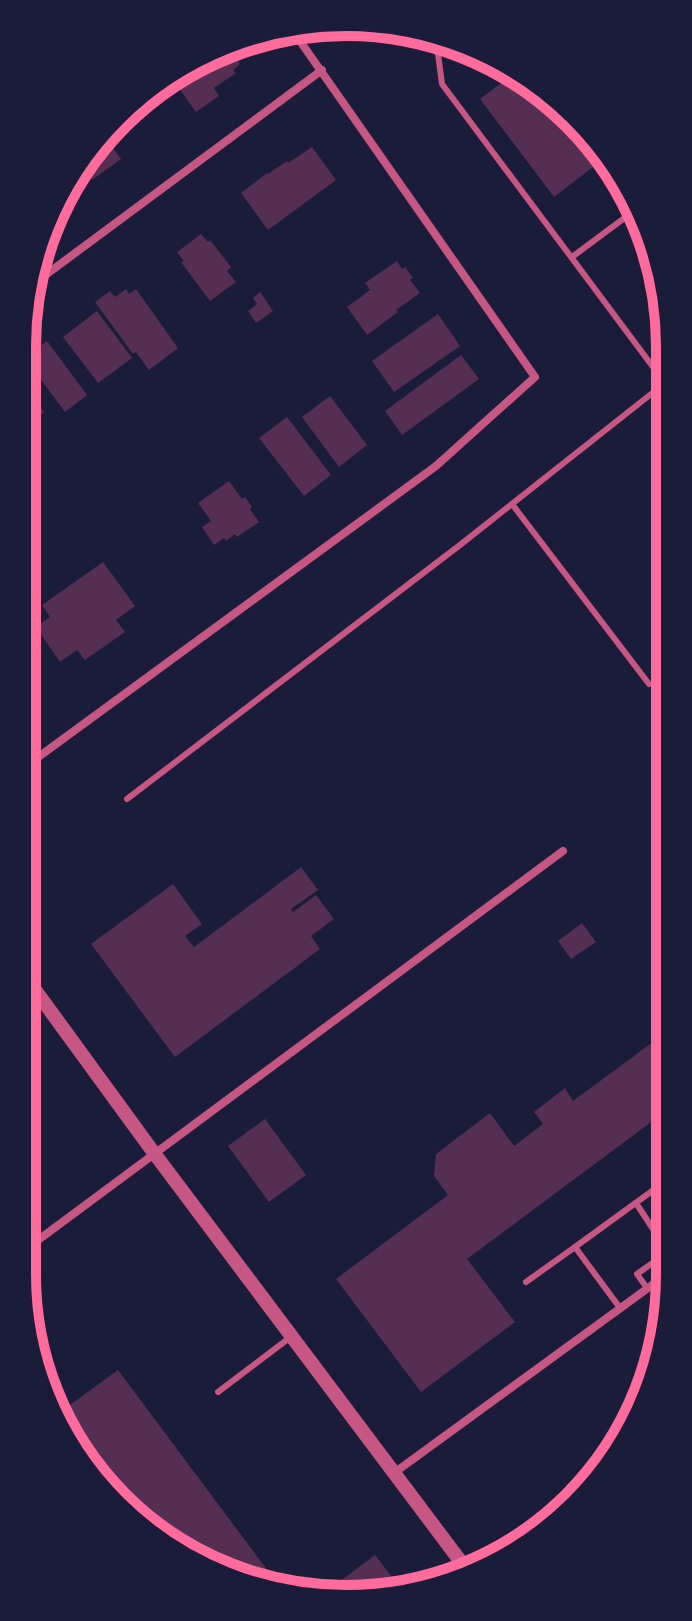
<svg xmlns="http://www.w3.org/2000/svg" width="692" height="1621" font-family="Figtree,sans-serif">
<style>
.building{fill:#542f53}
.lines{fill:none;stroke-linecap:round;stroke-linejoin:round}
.service{stroke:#c65784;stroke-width:6}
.minor{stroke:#c65784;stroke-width:8}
.tertiary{stroke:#c65784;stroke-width:14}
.rim{fill:none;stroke:#ff6b9d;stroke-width:10}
</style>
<rect width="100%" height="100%" fill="#1b1b3a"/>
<g class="building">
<path d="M229 48 240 64 233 70 236 73 214 88 219 96 196 112 176 84 182 79 179 74 203 55Z"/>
<path d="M516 72 526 77 590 133 606 157 554 197 480 99Z"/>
<path d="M104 135 121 159 92 180 83 167 100 137Z"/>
<path d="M312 147 336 180 268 230 241 193 267 173 268 174 287 161 288 163Z"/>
<path d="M201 234 208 242 210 240 231 267 227 271 236 282 210 301 181 262 184 261 177 252Z"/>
<path d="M397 261 402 269 405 267 413 278 410 280 420 293 396 310 398 312 367 335 347 307 370 290 365 283Z"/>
<path d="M126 289 129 294 136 289 178 348 149 370 136 352 133 354 95 302 110 291 115 297Z"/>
<path d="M260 292 273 311 256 323 248 311 257 304 253 298Z"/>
<path d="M97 311 132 358 98 383 63 337Z"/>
<path d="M438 314 460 346 394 392 372 361Z"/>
<path d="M47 341 87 395 65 412 24 357Z"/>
<path d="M461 355 479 379 402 435 385 411Z"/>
<path d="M22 383 44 412 22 429Z"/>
<path d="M330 396 367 445 339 467 302 417Z"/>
<path d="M287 417 331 475 304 496 259 438Z"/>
<path d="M229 481 242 499 245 497 252 507 250 509 259 522 237 537 235 534 226 541 224 538 214 545 202 527 211 521 198 503Z"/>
<path d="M103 562 135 606 116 620 125 632 85 660 77 650 60 662 36 627 50 617 42 605Z"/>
<path d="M301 867 318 890 291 909 293 912 316 895 334 919 311 936 320 949 175 1057 91 944 173 884 202 924 185 936 194 947Z"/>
<path d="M582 923 596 942 571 959 558 941Z"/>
<path d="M669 1030 670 1108 467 1259 515 1322 421 1392 336 1279 448 1195 434 1176 436 1154 490 1113 514 1146 543 1124 534 1112 565 1088 573 1101Z"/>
<path d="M22 1088 34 1105 22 1114Z"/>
<path d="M265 1119 306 1175 269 1202 228 1146Z"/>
<path d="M118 1370 277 1583 271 1588 184 1556 102 1488 59 1413Z"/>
<path d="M375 1555 403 1591 389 1596 323 1594Z"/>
</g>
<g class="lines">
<g class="service">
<path d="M445 39 437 46 442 84 665 383 666 381"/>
<path d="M572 257 638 208"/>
<path d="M512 504 649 684"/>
<path d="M127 799 460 545 665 383"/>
<path d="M636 1203 668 1252 637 1274 647 1288"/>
<path d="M526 1282 575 1247"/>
<path d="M620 1308 575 1247 670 1178"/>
<path d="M218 1392 292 1336"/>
</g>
<g class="minor">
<path d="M32 285 322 70"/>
<path d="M22 769 436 466 535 377 293 31"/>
<path d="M22 1252 563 851"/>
<path d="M394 1473 670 1272"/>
</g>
<path class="tertiary" d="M22 972 154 1153 467 1570"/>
</g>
<path d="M0 0H692V1621H0ZM346 36H346A310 310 0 0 1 656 346V1275A310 310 0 0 1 346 1585H346A310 310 0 0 1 36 1275V346A310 310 0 0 1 346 36Z" fill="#1b1b3a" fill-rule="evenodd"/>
<path class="rim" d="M346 36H346A310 310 0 0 1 656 346V1275A310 310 0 0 1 346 1585H346A310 310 0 0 1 36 1275V346A310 310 0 0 1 346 36Z"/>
</svg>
